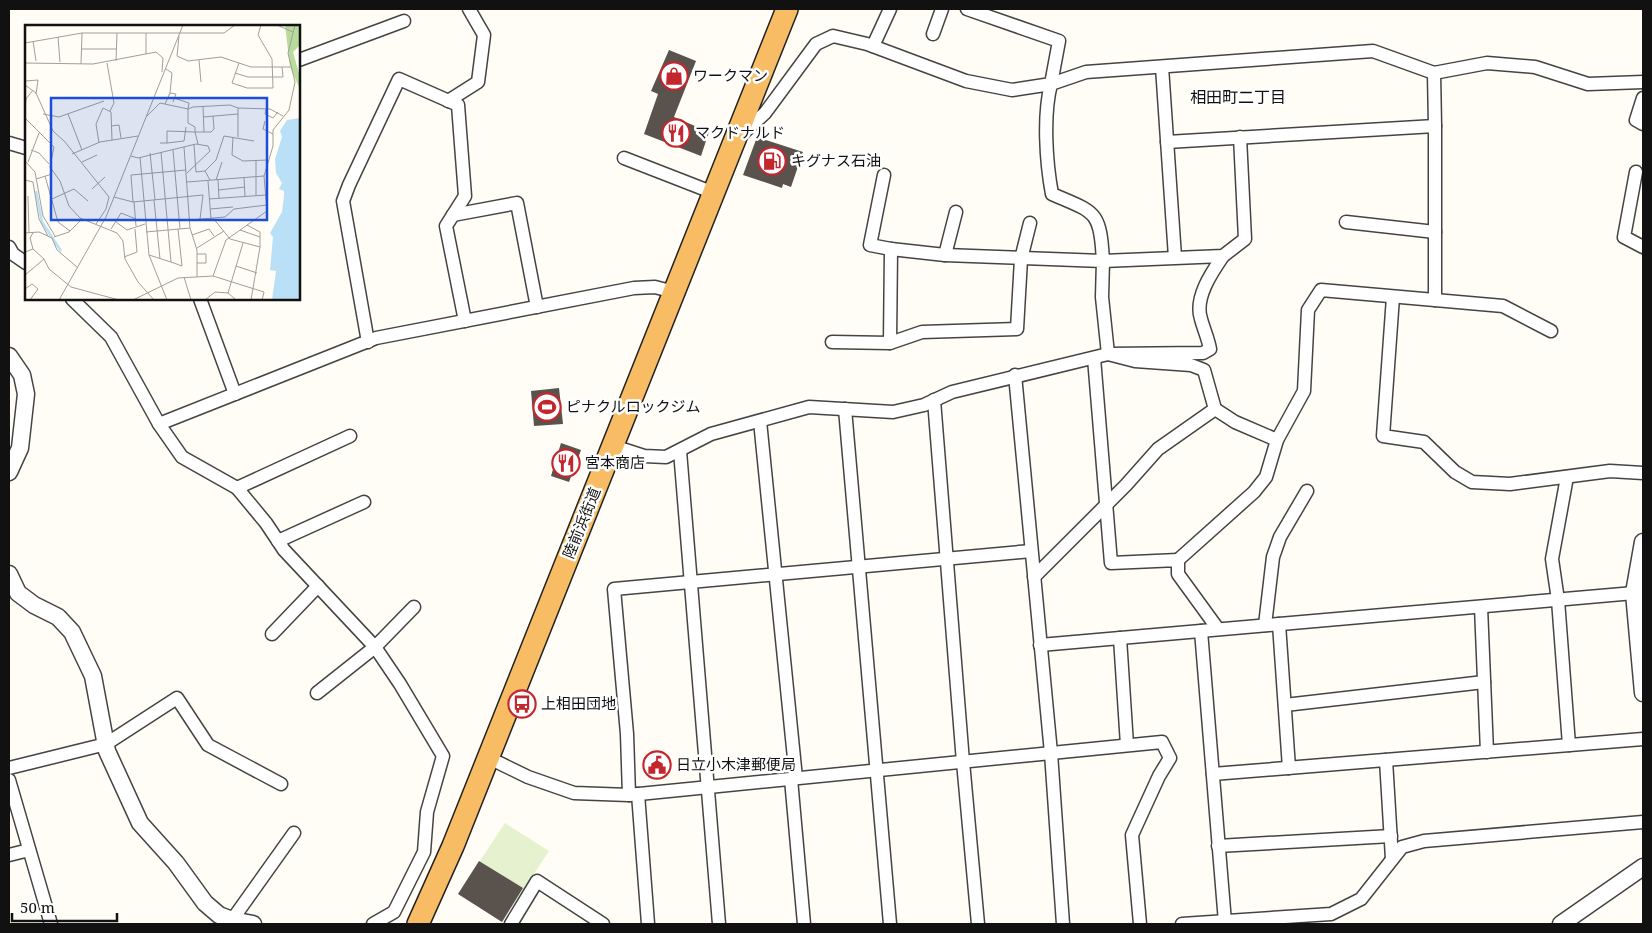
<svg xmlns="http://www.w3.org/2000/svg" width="1652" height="933" font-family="'Noto Serif','Noto Sans JP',serif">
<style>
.pitch{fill:#e6f2cf}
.building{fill:#5a524d}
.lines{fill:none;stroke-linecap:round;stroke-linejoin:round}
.minor-casing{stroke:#444;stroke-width:15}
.tertiary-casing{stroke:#444;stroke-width:19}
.trunk-casing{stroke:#222;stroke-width:24}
.minor{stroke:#fff;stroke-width:12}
.tertiary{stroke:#fff;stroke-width:16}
.trunk{stroke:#f7bc64;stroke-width:21}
.labels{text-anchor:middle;stroke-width:5;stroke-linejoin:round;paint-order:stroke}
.poi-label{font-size:15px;fill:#111;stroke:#fff;text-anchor:start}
.street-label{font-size:15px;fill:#111;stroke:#fff}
.neighbourhood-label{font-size:16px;fill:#111;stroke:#fff}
.inset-river{fill:none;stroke:#b9e0f7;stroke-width:2.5}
.inset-road{fill:none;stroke:#a09f9a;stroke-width:1}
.view{fill:#1d4ed8;fill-opacity:0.15;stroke:#1d4ed8;stroke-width:2.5}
.inset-edge{fill:none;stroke:#111;stroke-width:2.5}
</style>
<rect width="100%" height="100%" fill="#fffdf5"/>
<path class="pitch" d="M505 823 549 851 502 922 458 894Z"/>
<g class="building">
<path d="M669 50 696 61 674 117 709 132 701 156 644 134 658 94 651 91Z"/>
<path d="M757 137 803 152 791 187 783 184 782 188 743 175Z"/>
<path d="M559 388 563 424 534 426 531 391Z"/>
<path d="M561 443 581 450 569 482 551 476Z"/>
<path d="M649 755 665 756V775L651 774Z"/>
<path d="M479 861 523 888 502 922 458 894Z"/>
</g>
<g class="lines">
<g class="minor-casing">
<g id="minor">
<path d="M933 34 942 9"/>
<path d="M873 46 890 9"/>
<path d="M299 60 404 21"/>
<path d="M1162 67 1175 257"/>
<path d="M1434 73 1487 63 1535 67 1588 84 1643 82"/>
<path d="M1643 98 1636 120 1643 124"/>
<path d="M448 101 478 82 484 35 469 9"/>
<path d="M740 136 765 113 816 44 833 36 867 44 966 81 1012 90 1051 84 1059 41 967 9"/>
<path d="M1240 137 1245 239 1223 256 1103 261C1100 210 1096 213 1052 194 1046 162 1043 115 1051 84L1086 72 1373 51 1434 73 1435 126"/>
<path d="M1167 142 1435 126V300"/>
<path d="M9 143 26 148"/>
<path d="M624 158 714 193"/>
<path d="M1636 172 1624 237 1643 247"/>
<path d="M884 175 870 245 891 249"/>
<path d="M453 215 517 203 537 307"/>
<path d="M1346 222 1435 232"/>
<path d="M9 247 13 254 26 263"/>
<path d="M945 255 956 212"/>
<path d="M1393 297 1383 436 1424 442 1455 472 1472 482 1510 484 1610 471 1643 473"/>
<path d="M72 299 111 337 159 424 182 457 237 488 266 523 284 550 375 647 400 684 443 756 427 812 424 852 394 912 373 924"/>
<path d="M200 299 235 394"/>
<path d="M368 342 343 201 349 185 399 79 458 105 465 196 446 226 465 321"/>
<path d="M832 342 890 343 891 249 945 255 1103 261 1102 297 1108 354 1203 353 1210 349C1208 338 1204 330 1201 319 1194 298 1212 272 1223 256"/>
<path d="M890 343 922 332 1017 329 1021 259 1030 223"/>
<path d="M1094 358 1111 563 1178 560V574L1218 629"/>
<path d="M1015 375 1051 753 1063 924"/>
<path d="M934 400 963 762 978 924"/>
<path d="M845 409 890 924"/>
<path d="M1215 409 1235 422 1277 440"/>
<path d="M760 421 796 778"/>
<path d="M159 424 376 338 634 288 655 287 674 292"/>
<path d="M613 446 644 456 666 457 711 434 809 407 893 412 924 405 952 392 1108 354 1135 361 1191 365 1204 370 1215 409 1158 449 1126 485 1034 577"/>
<path d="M680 451 719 924"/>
<path d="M1567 477 1552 559 1558 600 1569 745"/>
<path d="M237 488 350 436"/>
<path d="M278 541 364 502"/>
<path d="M1178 560 1254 492 1266 477 1277 440 1304 391 1308 310 1321 290 1503 306 1551 331"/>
<path d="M1481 607 1487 752"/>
<path d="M1279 624 1289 768"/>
<path d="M1265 625 1273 557 1280 537 1307 491"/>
<path d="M1201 631 1225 922"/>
<path d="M272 634 318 586"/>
<path d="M1120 638 1127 745"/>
<path d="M1040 645 1634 593"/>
<path d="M317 693 375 647 414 607"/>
<path d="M1285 705 1484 682"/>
<path d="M487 757 528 777 574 793 629 795 1162 742 1170 758 1159 776 1132 835 1140 924"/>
<path d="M1386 760 1392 859"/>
<path d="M9 768 106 744 177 698 208 745 281 784"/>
<path d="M1213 774 1643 739"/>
<path d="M791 779 804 924"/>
<path d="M9 780 51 924"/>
<path d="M638 794 648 924"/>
<path d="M629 795 627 734 614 589 1031 551"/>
<path d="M1218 846 1391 836"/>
<path d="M9 855 29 850"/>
<path d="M232 920 294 833"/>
<path d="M511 924 537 881 603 924"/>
<path d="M1182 924 1331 914 1361 899 1402 847 1424 841 1643 822"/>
</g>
</g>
<g class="tertiary-casing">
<g id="tertiary">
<path d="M9 356 22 375 26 394 20 448 9 472"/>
<path d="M1643 542 1634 593 1643 693"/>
<path d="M9 574 18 593 34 605 58 617 72 632 93 676 107 751 140 823 176 863 205 903 219 915 232 920 253 924"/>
<path d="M1561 924 1643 867"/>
</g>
</g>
<g class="trunk-casing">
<path id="trunk" d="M418 924 453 846 787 9"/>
</g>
<use href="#minor" class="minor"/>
<use href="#tertiary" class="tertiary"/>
<use href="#trunk" class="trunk"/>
</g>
<defs>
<g id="shop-ring" transform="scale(1.4375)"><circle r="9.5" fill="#fff" stroke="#c4262e" stroke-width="1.5"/><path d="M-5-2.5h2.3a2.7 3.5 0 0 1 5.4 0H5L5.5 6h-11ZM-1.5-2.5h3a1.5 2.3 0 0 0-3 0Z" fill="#c4262e"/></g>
<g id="restaurant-ring" transform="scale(1.4375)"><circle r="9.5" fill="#fff" stroke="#c4262e" stroke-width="1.5"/><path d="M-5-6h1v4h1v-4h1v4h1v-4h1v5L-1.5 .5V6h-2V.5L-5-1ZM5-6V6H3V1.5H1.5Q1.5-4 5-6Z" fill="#c4262e"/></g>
<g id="fuel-ring" transform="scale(1.4375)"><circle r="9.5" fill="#fff" stroke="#c4262e" stroke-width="1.5"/><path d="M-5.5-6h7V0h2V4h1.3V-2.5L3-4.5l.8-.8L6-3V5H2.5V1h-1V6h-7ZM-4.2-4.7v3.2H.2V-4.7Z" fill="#c4262e"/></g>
<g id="stadium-ring" transform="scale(1.4375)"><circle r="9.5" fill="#fff" stroke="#c4262e" stroke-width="1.5"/><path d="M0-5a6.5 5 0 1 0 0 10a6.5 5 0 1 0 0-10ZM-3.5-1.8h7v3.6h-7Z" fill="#c4262e"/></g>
<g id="bus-ring" transform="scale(1.4375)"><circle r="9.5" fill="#fff" stroke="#c4262e" stroke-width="1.5"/><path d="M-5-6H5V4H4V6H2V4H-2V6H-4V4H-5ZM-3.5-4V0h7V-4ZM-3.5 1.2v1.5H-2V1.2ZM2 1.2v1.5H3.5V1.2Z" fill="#c4262e"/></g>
<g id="civic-ring" transform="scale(1.4375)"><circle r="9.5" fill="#fff" stroke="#c4262e" stroke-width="1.5"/><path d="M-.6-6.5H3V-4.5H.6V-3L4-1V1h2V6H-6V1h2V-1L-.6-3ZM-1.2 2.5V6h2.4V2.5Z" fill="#c4262e"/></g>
</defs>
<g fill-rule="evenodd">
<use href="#shop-ring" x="674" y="76"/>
<use href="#restaurant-ring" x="676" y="133"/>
<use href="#fuel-ring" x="772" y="161"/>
<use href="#stadium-ring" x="547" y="407"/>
<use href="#restaurant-ring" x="566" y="463"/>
<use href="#bus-ring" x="522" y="704"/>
<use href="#civic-ring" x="657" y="765"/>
</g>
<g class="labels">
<g class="poi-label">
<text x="693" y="81">ワークマン</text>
<text x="695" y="138">マクドナルド</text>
<text x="791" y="166">キグナス石油</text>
<text x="566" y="412">ピナクルロックジム</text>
<text x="585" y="468">宮本商店</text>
<text x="541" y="709">上相田団地</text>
<text x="676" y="770">日立小木津郵便局</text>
</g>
<g class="street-label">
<text transform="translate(582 523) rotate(-68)" y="5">陸前浜街道</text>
</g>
<g class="neighbourhood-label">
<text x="1238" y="103">相田町二丁目</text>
</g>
</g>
<g transform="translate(25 25)">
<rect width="275" height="275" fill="#fffdf5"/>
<path d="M260 0H275V20L268 27 275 52 274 62 265 42Z" fill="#b9dc9c"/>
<path d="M275 93V275H247L251 246 245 245 248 212 245 208 257 187 259 171V166L254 164 257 158 251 148 250 134 257 112 255 106 262 95Z" fill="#b9e0f7"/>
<path class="inset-river" d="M11 166 17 197 36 226"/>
<path class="inset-road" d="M252 0 268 7M121 8V29M154 11 152 31 163 36 196 32 226 42H265M33 12 35 37M8 16 11 36M0 18 57 8H199L210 0M57 24H91M174 35 176 57M91 36 92 8M0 38 68 39 131 27 138 33 137 47M82 38 89 78 85 86M214 38 207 58 222 63H248L247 34 233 10 236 0M56 39 57 8M141 44 147 48 145 68M210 48 223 52H258L257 42M0 56 13 55 11 69M0 60 11 68 28 106 40 117 84 172 81 184 71 199M140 79 145 68 151 69 148 77M178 82 179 107M0 83 1 74 8 65M213 83 245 84 258 91M241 84 240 89 248 93 253 87M18 89 34 92 79 76M43 89 57 125M122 91 135 78 163 84 164 78 149 73M188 91 189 104 186 107H170V102L163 98V84L168 82 205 80 213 83V89M178 92 213 89V112M0 93 29 122 25 142 35 156 44 181 55 193 92 208 98 216 100 234 113 257 129 275M240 96 238 104 248 109M86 101 94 100 96 113M208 112 207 130 218 136 243 135M74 118 71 99 78 83 86 87 87 115M135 118H142V106L170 107 173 119M142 118 159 116 161 102M169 120 171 147 180 146 185 155M159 122 165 203 172 225V252M6 125 14 128 24 139M148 125 155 204M136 127 146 237 157 241 153 204M125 128 130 175M47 129 75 117 113 111M106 131 113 133 171 119 183 121 185 126 162 148M115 132 124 230 142 275M231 135V170M0 136 10 147 18 191 30 211M3 137 14 108M57 137 72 130M180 146 191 135 199 111 229 116M20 151 33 197 45 206M219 152 220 171M11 154 27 149M0 155 8 157 14 194 23 211M191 155 197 137M193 155 194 173M183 156 186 194M162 157 239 151M67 164 80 152M194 165 220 162M3 171 4 208M89 172 108 177 178 170 175 194M27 174 49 164 63 176M184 174 241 170M129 175 135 234M108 177 106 150 161 145M109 177 111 201M185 184 208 182M188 193 205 214 235 222 226 275M165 195 200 192 209 184 242 180M91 197 102 205 120 199M222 200 235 207V212M86 204 96 188 111 194M215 205 235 212V222M121 207 165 203M0 208 14 207 27 213 32 225 52 242M167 210 184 204 189 211M29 212 44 207 57 194M172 223 199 206M8 224 5 213 8 208M0 227 8 224 19 234 24 244 46 262 94 275M172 229H181V238H172M124 230 146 237M99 232 112 227 110 204M211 241 232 248M0 250 19 234M188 251 239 267 237 275M159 252 166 275M0 264 7 259 13 264 5 275M210 274 203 268 218 218M34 275 81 192 158 0M108 275 153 253 188 251 201 215 242 186 239 151 248 121V105L264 85 270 57 263 28 270 0M180 275 190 267 203 268"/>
<path class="view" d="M26 73H242V195H26Z"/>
<rect width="275" height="275" class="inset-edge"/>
</g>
<rect width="1652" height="933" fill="none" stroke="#111111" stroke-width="20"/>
<path d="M12 913v8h105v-8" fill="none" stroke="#111111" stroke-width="2.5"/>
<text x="20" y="913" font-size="15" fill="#111111" stroke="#ffffff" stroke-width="4" paint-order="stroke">50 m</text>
</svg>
